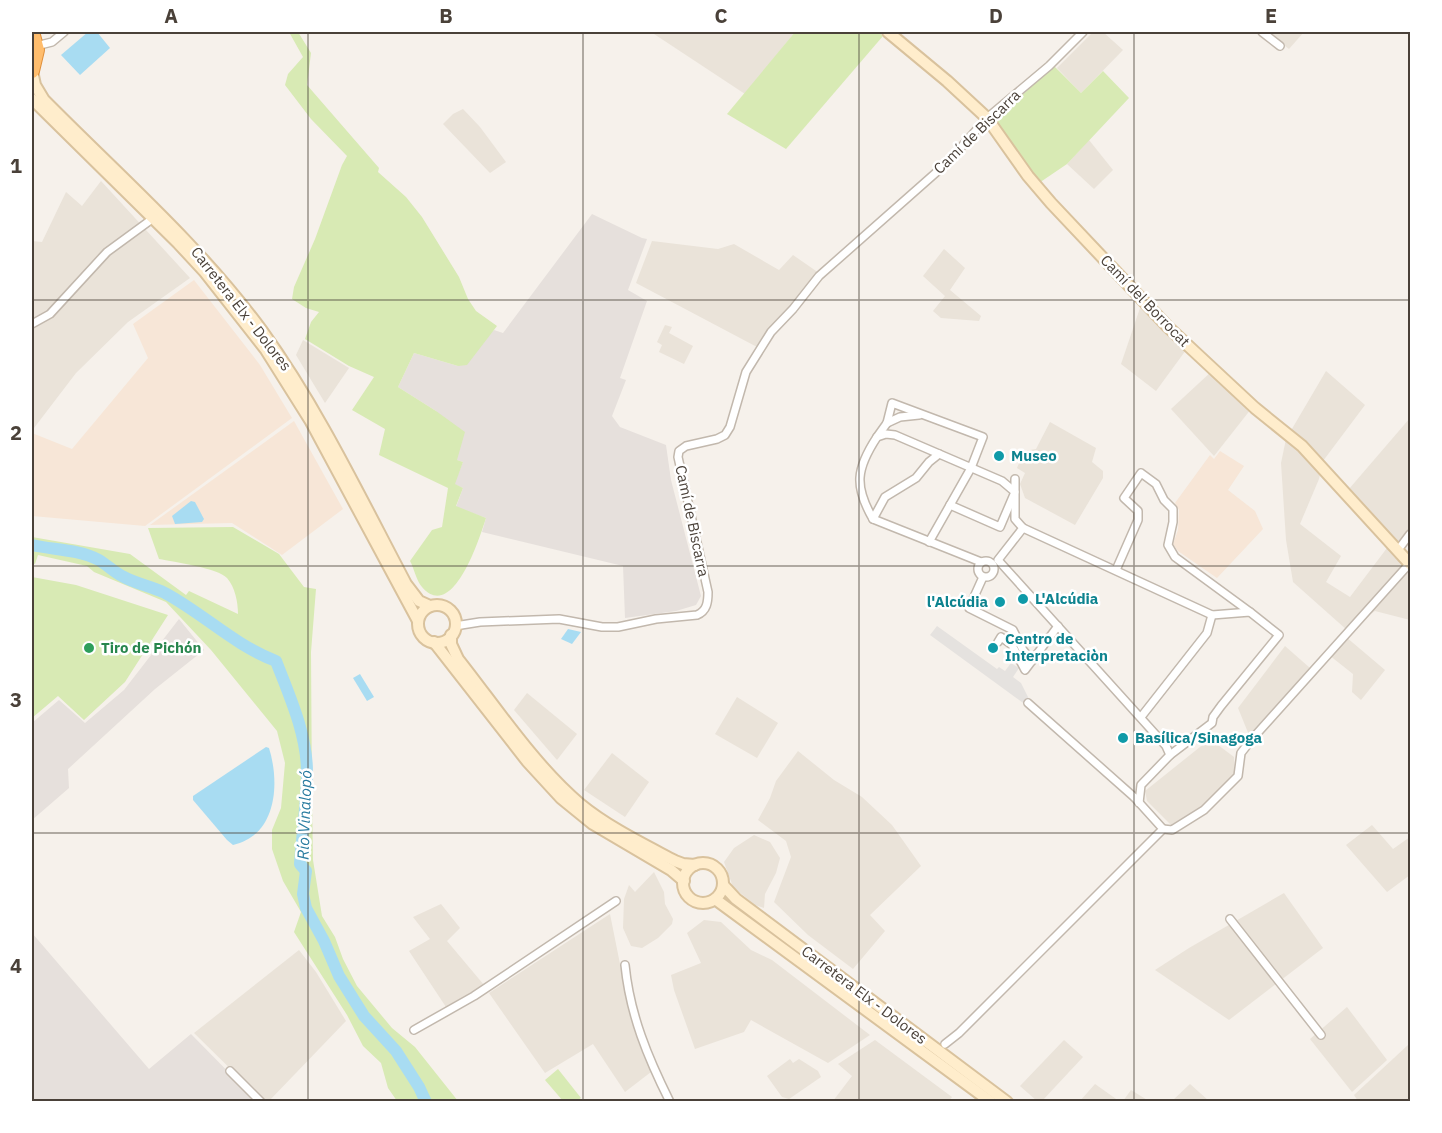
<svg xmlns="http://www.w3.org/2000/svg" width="1442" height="1133" font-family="'IBM Plex Sans',sans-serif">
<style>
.residential{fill:#eae3d9}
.commercial{fill:#f7e6d7}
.industrial{fill:#e6e0dc}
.green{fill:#d8eab4}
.parking{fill:#e5e2df}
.water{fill:#a8dcf2}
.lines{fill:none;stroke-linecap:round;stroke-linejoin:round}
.river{stroke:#a8dcf2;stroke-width:12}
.street-casing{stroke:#c2b8ad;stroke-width:10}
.secondary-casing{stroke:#d9c29d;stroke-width:14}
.highway-casing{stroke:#e0903b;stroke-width:16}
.street{stroke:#fff;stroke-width:7}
.secondary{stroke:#ffedcc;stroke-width:10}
.highway{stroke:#ffbd6d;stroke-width:14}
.grid{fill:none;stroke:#4a4139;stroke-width:1.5;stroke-opacity:0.55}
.culture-dot{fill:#0f9aa8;stroke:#fff;stroke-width:2}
.leisure-dot{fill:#2e9e5b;stroke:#fff;stroke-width:2}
.labels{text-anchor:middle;stroke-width:5;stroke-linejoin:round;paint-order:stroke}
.street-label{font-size:15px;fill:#4a4139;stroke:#fff}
.culture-label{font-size:15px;font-weight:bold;fill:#0d838f;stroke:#fff;text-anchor:start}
.leisure-label{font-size:15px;font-weight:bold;fill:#27864d;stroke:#fff;text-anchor:start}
.water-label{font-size:16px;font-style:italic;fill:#2a7ca0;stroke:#fff}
.neatline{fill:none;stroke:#4a4139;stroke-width:2}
.grid-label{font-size:20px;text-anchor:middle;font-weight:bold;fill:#4a4139}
</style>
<rect width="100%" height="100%" fill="#f6f1eb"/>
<g class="residential">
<path d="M651 32H795L745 94Z"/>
<path d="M1093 32H1103L1123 50 1081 93 1057 68Z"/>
<path d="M1267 32H1304L1289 49Z"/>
<path d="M463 109 480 127 506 162 490 173 443 124 453 114Z"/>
<path d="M1089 140 1113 170 1094 189 1067 164Z"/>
<path d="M101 181 190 278 128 322 76 373 34 428 32 427V241L42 242 66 192 82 206Z"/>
<path d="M652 241 718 249 734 244 779 270 793 255 819 273 757 347 636 283Z"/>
<path d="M944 249 965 268 950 290 981 316 979 321 941 318 933 311 945 296 923 276Z"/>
<path d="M1141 305 1186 350 1156 391 1121 364Z"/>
<path d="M665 325 672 327 669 333 693 346 684 364 659 352 662 345 657 342Z"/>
<path d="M303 340 349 368 325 403 296 355Z"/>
<path d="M1326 371 1365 405 1323 461 1319 479 1300 524 1341 556 1326 582 1350 597 1387 548 1410 571V620L1375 611 1347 630 1293 582 1286 540 1281 463 1286 439Z"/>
<path d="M1211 372 1251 409 1214 456 1171 409Z"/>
<path d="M1410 418V529L1399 543 1349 489Z"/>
<path d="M1050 422 1096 448 1092 462 1103 471V478L1075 525 1025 498 1020 484 1025 473 1017 468 1024 451 1036 449Z"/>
<path d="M1346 637 1385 670 1361 700 1352 692 1353 674 1329 655Z"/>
<path d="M1285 646 1310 668 1249 735 1238 708Z"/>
<path d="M527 693 577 734 557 760 514 710Z"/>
<path d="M737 697 778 723 757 758 715 734Z"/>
<path d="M1210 739 1234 757 1235 774 1207 805 1171 825 1147 801 1145 791Z"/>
<path d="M798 751 834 780 862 797 892 825 921 866 870 915 885 931 853 969 808 935 774 902 791 857 786 841 758 820 770 798 776 781Z"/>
<path d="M612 753 649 782 625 817 584 790Z"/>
<path d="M1372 825 1393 849 1410 837V875L1387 892 1346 845Z"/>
<path d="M754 835 770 842 780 858 776 873 765 894 764 908 755 905 733 887 724 862 734 848Z"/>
<path d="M654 872 664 892 665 904 673 919 672 924 658 938 642 948 631 946 623 928 624 899 629 885 635 892Z"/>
<path d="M1284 893 1323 948 1229 1020 1155 970 1189 948Z"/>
<path d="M441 904 460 928 447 941 484 985 446 1007 409 951 430 939 413 917Z"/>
<path d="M610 914 631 1019 651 1072 625 1092 593 1044 545 1073 489 993Z"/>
<path d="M704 920 721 922 751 950 772 960 870 1035 828 1063 751 1020 744 1032 695 1049 674 990 671 975 701 963 687 933Z"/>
<path d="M299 950 316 972 346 1021 269 1101H263L194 1033Z"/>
<path d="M1347 1007 1387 1060 1352 1092 1310 1039Z"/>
<path d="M875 1040 952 1097 948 1102 833 1101 852 1076 838 1064Z"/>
<path d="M1064 1040 1083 1057 1042 1101H1037L1020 1086Z"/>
<path d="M1408 1045 1410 1049V1101H1358L1354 1095Z"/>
<path d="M790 1059 793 1063 799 1059 818 1071 821 1077 789 1099 782 1097 767 1076Z"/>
<path d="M1095 1084 1119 1101H1080Z"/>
<path d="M1190 1084 1209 1101H1172Z"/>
<path d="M1131 1090 1149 1101H1123Z"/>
</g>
<g class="commercial">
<path d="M194 280 260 365 292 418 145 526 32 516V433L72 449 148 358 133 324Z"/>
<path d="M294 421 343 509 282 555 232 523 150 525Z"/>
<path d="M1220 451 1244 466 1228 490 1255 511 1263 529 1217 578 1178 551 1173 544 1178 530 1179 510 1175 503 1210 455 1214 459Z"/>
</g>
<g class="industrial">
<path d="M592 214 642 238 647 239 628 290 647 301 620 378 626 380 612 416 620 427 666 445 671 480 701 596 696 605 676 611 625 618 623 566 482 532 486 518 456 507 463 488 454 484 463 462 457 460 436 411 398 387 414 353 458 366 494 330 503 333Z"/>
<path d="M179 619 204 650 155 689 68 769 69 788 32 820V723L59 700 85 723 124 690Z"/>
<path d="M32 933 149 1069 191 1034 257 1101H32Z"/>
</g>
<g class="green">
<path d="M289 32H298L311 53 307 85 379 168 378 172 406 197 422 217 459 277 468 299 476 311 497 326 467 365 458 366 414 353 398 387 436 411 465 432 457 460 463 462 455 484 463 488 456 506 486 518C480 537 453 623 422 587 416 580 414 568 410 561L432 530 442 527 448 488 379 455 385 429 352 410 374 377 349 366 305 339 311 322 319 312 306 308 292 299 294 287 315 239 342 165 347 156 311 119 285 85 288 74 303 57Z"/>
<path d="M795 32H878L883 36 786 149 727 114Z"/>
<path d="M1054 66 1081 93 1103 71 1129 98 1067 164 1039 183 999 127 997 118Z"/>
<path d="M233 527 279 554 304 587 316 589 311 652 312 798 313 860 322 916 335 937 343 959 357 986 392 1028 415 1047 458 1101H397L388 1088 381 1063 363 1046 347 1015 294 932 301 912 283 881 272 849V830L281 808 285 763 277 731 211 650 166 602 94 572 87 566 38 555 35 564 32 563V537L130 554 186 595 189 591 238 614C238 602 235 587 227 578 218 568 174 562 159 559L148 528Z"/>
<path d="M32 577 76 585 168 615 125 682 84 720 58 696 32 718Z"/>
<path d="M558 1069 581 1098 576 1101H563L545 1080Z"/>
</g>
<path class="parking" d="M937 626 997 669 999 667 1005 671 1011 663 1019 668 1013 677 1021 683 1029 699 1026 705 930 635Z"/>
<g class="water">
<path d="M88 32H97L110 48 80 75 61 55Z"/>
<path d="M191 501 195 502 204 519 202 522 175 524 172 516Z"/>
<path d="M568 629 581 632 572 644 561 639Z"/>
<path d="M360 674 374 697 367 701 353 678Z"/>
<path d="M266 747 269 748C280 783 277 835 233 845L227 840 193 800V796Z"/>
</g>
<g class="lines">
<path class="river" d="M32 545C54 550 78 549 99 560 107 565 114 572 122 576 136 584 151 586 165 593 204 614 234 645 276 661 289 695 307 734 307 772 307 802 302 834 300 864L306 871 303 894 306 908 324 941 339 976 364 1016 396 1051 419 1087 426 1102"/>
<g class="street-casing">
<g id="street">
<path d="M1262 32 1280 46"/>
<path d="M36 46 52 42 64 32"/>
<path d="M32 324 50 314 107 252 148 222"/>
<path d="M887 423 900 417 919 415"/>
<path d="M877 437 887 423 892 403 983 437 971 468 929 542"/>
<path d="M1015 479V519L1023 528 998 560 1166 746 1170 755 1141 785 1139 803"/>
<path d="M950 505 1000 527 1015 492 1002 481 895 435 886 434 877 437C856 469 854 486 873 519L981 562"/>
<path d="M873 519 885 497 916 478 929 462 939 454"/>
<path d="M1023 528 1212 615 1207 633 1141 717"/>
<path d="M1398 550 1410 534"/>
<circle cx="986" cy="569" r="8"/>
<path d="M1116 570 1138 520V511L1124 498 1141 473 1156 484 1164 500 1173 509V522L1168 545 1175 557 1250 612"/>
<path d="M983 577 969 608 1013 630 1023 650 1032 661"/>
<path d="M455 626 480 622 559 619 602 627H618L656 619 697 615C707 611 708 602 708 592L678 457 679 451 686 446 717 439 725 435 730 427 746 372 771 332 793 309 819 276 948 162 987 118 1049 66 1083 32"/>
<path d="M998 642 1001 637 1012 645 1025 670 1058 626"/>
<path d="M1028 703 1134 797"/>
<path d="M1170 755 1212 723 1213 717 1221 706 1279 635 1250 612 1212 615"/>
<path d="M1163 829 1172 830 1204 810 1238 776 1241 753 1252 739 1410 563"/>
<path d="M1230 919 1321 1035"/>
<path d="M625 965C630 1015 648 1058 670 1102"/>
<path d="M414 1030 474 996 616 901"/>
<path d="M945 1044 959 1033 1163 829 1135 798"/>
<path d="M230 1071 261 1102"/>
</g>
</g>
<g class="secondary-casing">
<g id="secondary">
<path d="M888 32 947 81 987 118 1028 176 1051 203 1168 327 1255 408 1302 446 1410 564"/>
<path d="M32 71 35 85 44 100C119 176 199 245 262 331 319 410 361 499 406 584L419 601 430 606"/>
<path d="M32 99 178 243 204 271 266 350 310 420 418 621"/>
<circle cx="437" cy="624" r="19"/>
<path d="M451 635V644L458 659C496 707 534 765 580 804 608 827 643 844 675 861L683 864 695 865"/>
<path d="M434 642 527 761 561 798 593 824 671 870 684 881"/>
<circle cx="703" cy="883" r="20"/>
<path d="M723 885 736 899 1007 1102"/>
<path d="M715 899 991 1102"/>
</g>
</g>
<g class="highway-casing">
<path id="highway" d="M32 71 37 50 32 32"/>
</g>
<use href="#street" class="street"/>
<use href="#secondary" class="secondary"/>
<use href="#highway" class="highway"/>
</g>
<path class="grid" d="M308 32V1102M583 32V1102M859 32V1102M1134 32V1102M32 300H1410M32 566H1410M32 833H1410"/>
<g class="culture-dot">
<circle cx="999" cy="456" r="6"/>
<circle cx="1023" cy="599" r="6"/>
<circle cx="1000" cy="602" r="6"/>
<circle cx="993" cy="648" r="6"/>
<circle cx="1123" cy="738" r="6"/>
</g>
<circle class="leisure-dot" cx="89" cy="648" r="6"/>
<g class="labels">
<g class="street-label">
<text transform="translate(977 132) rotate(-44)" y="5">Camí de Biscarra</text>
<text transform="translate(1145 301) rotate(46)" y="5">Camí del Borrocat</text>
<text transform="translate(241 309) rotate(52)" y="5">Carretera Elx - Dolores</text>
<text transform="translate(692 521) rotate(78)" y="5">Camí de Biscarra</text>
<text transform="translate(864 995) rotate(37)" y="5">Carretera Elx - Dolores</text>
</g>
<g class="culture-label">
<text x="1011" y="461">Museo</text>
<text x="1035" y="604">L'Alcúdia</text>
<text x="988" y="607" text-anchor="end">l'Alcúdia</text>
<text x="1005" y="644">Centro de<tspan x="1005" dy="17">Interpretaciòn</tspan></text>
<text x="1135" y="743">Basílica/Sinagoga</text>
</g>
<g class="leisure-label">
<text x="101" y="653">Tiro de Pichón</text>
</g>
<g class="water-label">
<text transform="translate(304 815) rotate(-88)" y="6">Río Vinalopó</text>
</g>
</g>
<rect width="1442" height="1133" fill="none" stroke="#ffffff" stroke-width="66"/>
<rect x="33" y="33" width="1376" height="1067" class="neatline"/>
<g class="grid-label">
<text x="171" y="23">A</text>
<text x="446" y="23">B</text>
<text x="721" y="23">C</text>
<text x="996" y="23">D</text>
<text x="1271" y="23">E</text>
<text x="16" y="173">1</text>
<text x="16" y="440">2</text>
<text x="16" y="707">3</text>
<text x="16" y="973">4</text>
</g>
</svg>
